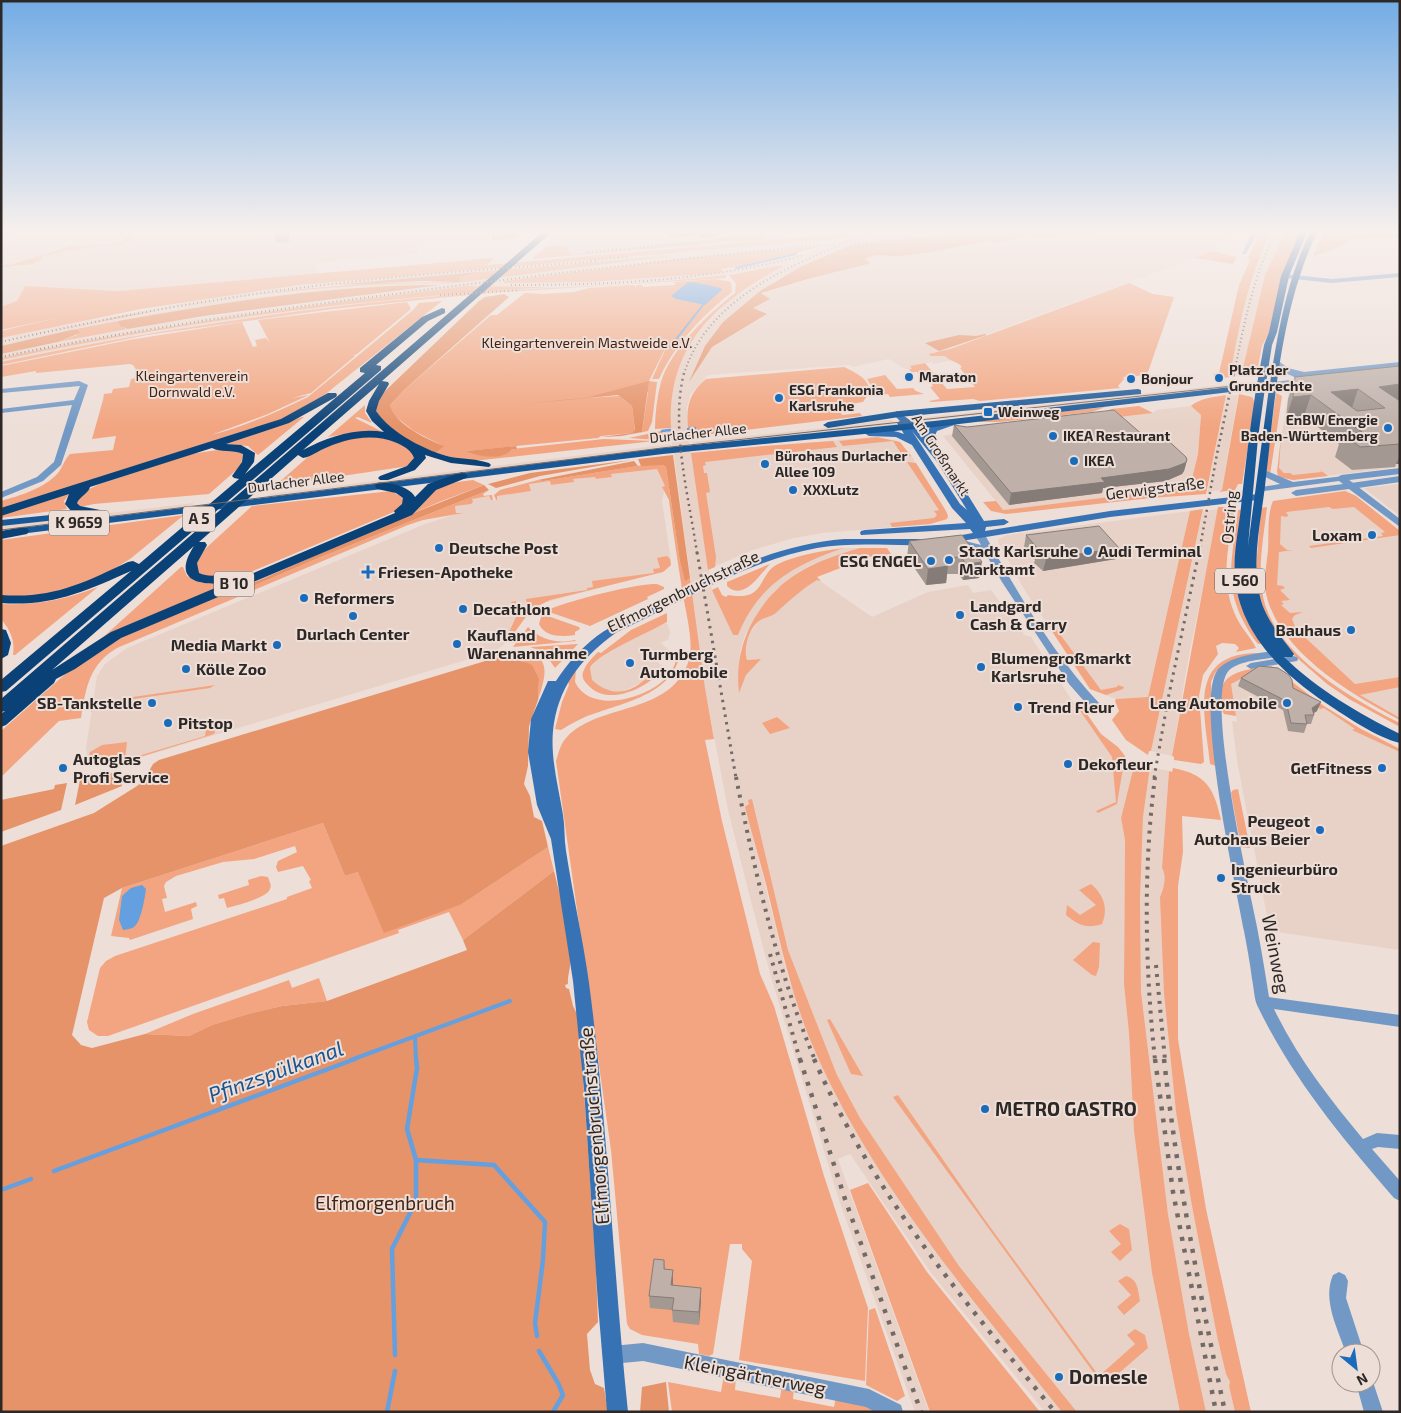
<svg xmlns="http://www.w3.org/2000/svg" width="1401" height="1413" font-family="'Exo 2',sans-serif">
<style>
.built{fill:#e8d2c7}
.green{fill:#f2a580}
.forest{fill:#e69369}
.water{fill:#649fe0}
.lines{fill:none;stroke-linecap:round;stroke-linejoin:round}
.stream-far3{stroke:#649fe0;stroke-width:2}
.stream-far2{stroke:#649fe0;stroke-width:2.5}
.stream-far1{stroke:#649fe0;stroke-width:4}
.stream{stroke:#649fe0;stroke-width:4.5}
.minor{fill:#7299c5;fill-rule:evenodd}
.tertiary{fill:#7299c5;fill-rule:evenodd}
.secondary{fill:#3773b4;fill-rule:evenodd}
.primary{fill:#195897;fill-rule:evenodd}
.motorway{fill:#0a4277;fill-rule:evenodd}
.tram{stroke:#726a66;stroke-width:1}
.rail-far4{stroke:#726a66;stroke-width:2;stroke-dasharray:1 3;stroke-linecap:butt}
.rail-far3{stroke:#726a66;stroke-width:2.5;stroke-dasharray:2 4;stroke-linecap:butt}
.rail-far2{stroke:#726a66;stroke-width:3;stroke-dasharray:2.5 5;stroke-linecap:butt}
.rail-far1{stroke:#726a66;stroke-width:4;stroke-dasharray:3 6;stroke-linecap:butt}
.rail{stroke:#726a66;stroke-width:4.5;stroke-dasharray:4 8;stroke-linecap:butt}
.wall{fill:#a49892}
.shaded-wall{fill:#867c77}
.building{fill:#bfb1aa;stroke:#867c77;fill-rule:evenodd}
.poi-dot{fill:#1a6cbb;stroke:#edded8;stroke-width:2}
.labels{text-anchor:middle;stroke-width:4;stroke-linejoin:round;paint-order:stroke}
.far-park-label{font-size:14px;fill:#432211;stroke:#edded8}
.far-poi-label{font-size:14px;font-weight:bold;fill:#2d2825;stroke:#edded8;text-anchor:start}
.far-street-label{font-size:14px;fill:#2d2825;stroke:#edded8}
.shield{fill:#edded8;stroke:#675f5b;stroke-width:1}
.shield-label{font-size:15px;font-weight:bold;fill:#2d2825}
.street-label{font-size:16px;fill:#2d2825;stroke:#edded8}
.poi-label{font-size:16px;font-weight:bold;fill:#2d2825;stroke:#edded8;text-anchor:start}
.near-street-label{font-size:19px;fill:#2d2825;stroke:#edded8}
.near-poi-label{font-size:19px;font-weight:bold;fill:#2d2825;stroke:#edded8;text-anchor:start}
.near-park-label{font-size:19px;fill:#432211;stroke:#edded8}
.near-water-label{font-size:21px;font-style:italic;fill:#175490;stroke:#edded8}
</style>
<rect width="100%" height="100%" fill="#edded8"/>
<g class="built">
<path d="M32 230H491V239L418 246 419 254 316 263 317 274 118 291 25 286 21 297 11 309 1 307V239Z"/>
<path d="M564 230H858L532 259 551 242 557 241V236Z"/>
<path d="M868 230H893L878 235 933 230H1019L853 244 821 258 778 279 734 312 723 322 691 379 712 347 766 315 753 308 769 300 760 294 811 278 868 264 869 263 864 260 868 257 880 255 894 256 912 255 988 241 995 243 1034 235 1042 238 1124 230H1234L1217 250 950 348 954 362 953 360 934 364 932 362 925 363 910 366 912 369H905L889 359 853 367 849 365 708 375 690 395 687 408 688 437 691 453 872 437 898 441 911 455 948 516 945 520 930 524 822 533 794 538 753 550 709 569 711 587 733 635H738L744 618 764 591 781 577 801 564 831 552 843 548H860L811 565 797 573 773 592 745 635 740 652 739 691 746 675 760 659 747 660 744 651 749 634 759 621 775 614 796 593 817 579 872 617 928 592 968 585 973 593 991 590 1015 623 999 626 1020 624 1024 635 1031 637 1071 699 1112 757 1124 765 1134 766 1121 818 1125 840 1124 984 1129 1033 1134 1131 1152 1273 1180 1412H1077L959 1266 860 1118 837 1075 788 950 753 806 746 807 787 974 810 1037 850 1120 894 1192 953 1275 1062 1412H1045L931 1273 850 1154 838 1159 929 1412H915L839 1200 771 977 747 886 728 810 705 688 673 448 265 498 270 494 671 444 672 447 670 408 673 389 679 366 689 344 711 318 731 299 783 266 703 278 453 295 360 305 159 332 1 362V360L73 345 217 321 416 296 552 286H467L304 306 165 326 1 358V354L14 351 169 322 434 286 350 288 239 301 118 321 1 346V343L85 325 208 303 349 285 463 282 660 257 374 281 291 290 168 308 85 324 1 342V338L63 325 234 294 333 281 443 271 809 240 839 238 840 240 820 243 822 246 648 262 505 281 503 283 587 282 708 274 751 267 804 254Z"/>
<path d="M1272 230H1286L1265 275 1241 376 1230 377 1241 313 1253 273Z"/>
<path d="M1400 380V467L1293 480 1277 475 1279 450 1289 392Z"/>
<path d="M1239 383 1242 387 922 421 919 418Z"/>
<path d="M1238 395 1222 490 1207 492 1226 396Z"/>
<path d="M1191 406 1201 415 1198 454 1190 487 1088 500 1003 510 943 436 969 431 1153 413 1156 410Z"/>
<path d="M883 420H892L898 425 693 446 692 442 851 425Z"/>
<path d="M644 469H657L665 486 662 501 671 561V565L666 570 543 603 530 611 510 639 496 651 111 766 95 765 88 759 86 748 97 676 105 664 127 648 425 524 456 514 455 506 472 499 489 496 491 500H497L496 496 531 491 529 484 550 481 552 485 573 482V479L595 476 596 479 612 477 611 474Z"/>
<path d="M1400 484V516L1364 488Z"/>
<path d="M1345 491 1356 496 1400 531V718L1336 682 1310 660 1283 630 1269 602 1265 586 1273 501Z"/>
<path d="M194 503 189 508 1 531V527L8 525Z"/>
<path d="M1219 509 1188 660 1172 756 1151 751 1203 511Z"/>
<path d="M1190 511 1148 697 1116 699 1090 689 1024 589 998 542 999 539 1007 535Z"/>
<path d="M666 623 668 625 671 635 669 634V639L661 643 670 651 667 658 656 661 664 667 656 676 651 674 642 682 624 691 613 692 600 688 591 680 590 668 597 660 626 642Z"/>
<path d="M1271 666 1324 706 1361 729 1400 749V950L1270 931 1237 761 1232 721 1237 722 1236 716 1223 712 1227 678 1243 671Z"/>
<path d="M1150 767 1169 771 1162 868 1165 872 1163 968 1176 1112 1192 1206 1217 1336 1226 1374 1230 1382 1229 1386 1235 1412H1206L1189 1334 1168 1214 1141 992 1140 901 1143 817Z"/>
</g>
<g class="green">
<path d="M1261 230H1272C1248 276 1239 326 1230 377L1217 379 1213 374 1219 373 1239 285 1250 260 1248 258Z"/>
<path d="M1286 230H1302L1287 263 1271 329 1262 346 1257 372 1253 371 1250 375 1241 376 1265 275Z"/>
<path d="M1325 230H1400V237L1353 239 1336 249 1313 256Z"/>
<path d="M859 232 845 238 299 285 141 309 1 338V331L61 317 1 330V307L17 301 25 286 118 291 494 258 487 265Z"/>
<path d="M763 234 766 239 532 259 546 247 566 245 571 255Z"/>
<path d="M136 235 130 241 120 245 84 248 43 256 40 261 35 262 33 264 1 267 6 264 10 265 71 246 110 245 111 243 122 242 124 236Z"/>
<path d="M823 246 758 263 722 269V272L708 274 587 282 503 283 505 281 687 258Z"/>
<path d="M1212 251 1237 257 1233 264 1195 258Z"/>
<path d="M677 255 464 282 451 283C299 281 148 310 1 343L122 316 291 290 372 283 459 282 461 277 478 272Z"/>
<path d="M777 266H784C716 302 667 345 671 428L655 429C655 414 657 397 661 382 671 349 708 314 735 293L736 284 729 275Z"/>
<path d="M726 275V278L488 293 333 309 147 335 1 365V362C149 331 299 308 450 295 542 287 635 286 726 275Z"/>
<path d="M716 279 731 282 732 292C702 316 675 344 659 379H652L670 339 649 381 657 382 652 422 648 431 629 435 642 432 648 392 569 399 619 396 632 406 635 431 632 433 601 436 598 438 466 451C480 457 501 460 512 449L604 439 654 441 473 461 462 460 436 453 443 446 414 431 391 413 390 405 405 389 491 315H497L525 293 543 294 574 292 589 288 634 285 636 287 637 285H641L643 287 675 285 674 282Z"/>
<path d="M1129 283 1153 294 1174 297 1147 375 1123 377 1124 379 1118 386 1120 388 980 401 973 399 931 402 929 401 940 399 930 387 933 386 929 381H925L917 372H911L909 369H912L910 366 925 363 947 389 975 387 960 368 962 367C957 361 951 362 945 356H930L929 354 950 349Z"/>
<path d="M467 286 552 287C367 298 183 321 1 360V358C155 325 311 305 467 286Z"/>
<path d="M442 301 323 396 282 419 1 509V501C19 496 45 488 58 473 63 466 65 459 70 454L113 450 116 436 92 439 103 400 104 394 112 393 113 389 129 387 131 379 135 378 137 371 133 365 130 364 36 373V371L1 377V366L129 340 242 322 253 347 257 346 255 340 266 338 270 343 258 320 407 302 411 309 357 354 354 355 355 356 311 393 292 398 309 395 268 414 211 435C244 427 277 412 308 397L413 310 419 303Z"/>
<path d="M118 321 124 328 128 329 58 342 77 335 78 330H71Z"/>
<path d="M844 367C852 371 871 379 869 391 868 395 865 399 863 402L837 406 842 415 860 413 862 416 688 437V429L695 428H688C686 407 689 393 706 379Z"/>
<path d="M885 375 897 389 913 388 916 391 924 394 890 397 888 394 872 395 873 389 867 379Z"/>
<path d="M1276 393 1282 396 1270 475 1266 469Z"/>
<path d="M1239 394 1252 397 1255 403 1242 484H1238L1235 490 1219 492 1222 490Z"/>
<path d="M1226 395 1206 494 1151 498 1006 514 991 511 983 502 996 501 1003 510 1190 487 1198 454 1201 415 1191 406C1200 398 1214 397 1226 395Z"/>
<path d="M365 405V413L372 423 358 417 355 418 383 432H355L328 437Z"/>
<path d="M1139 406 1153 413 1110 418 1102 413 1111 409Z"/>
<path d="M1105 407 1092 412 999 422H972Z"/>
<path d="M302 417H304L258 455 248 446 225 444Z"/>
<path d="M661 431 663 433 670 431 673 438 659 440 629 438Z"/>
<path d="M364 435 393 440 417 454 409 466 275 486 318 448Z"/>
<path d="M877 437 900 442 911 456 904 458 893 441 843 446 839 441Z"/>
<path d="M1281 438 1279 468 1284 473H1290L1293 475 1322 472 1319 469 1328 476 1293 480 1279 477 1277 472Z"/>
<path d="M833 441 837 447 705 462 706 465 703 466 704 473H707L710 492 706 493 716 557 715 567 708 570 691 453 764 446Z"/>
<path d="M224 449 243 453 241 466 209 494 94 504 80 507 76 501 83 492 100 484 191 454Z"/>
<path d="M907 462 916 463 946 511 948 516 947 519 930 524 892 527 890 523 934 518 937 515 934 511 939 510Z"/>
<path d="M644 465H663L666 467 680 562 685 580 690 578 705 688 714 739 705 740 722 821 760 974 774 1006 824 1176 868 1308 865 1381 739 1360 752 1261 742 1249V1244H730L713 1354 709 1356 699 1354 698 1344 642 1335 630 1329 627 1324 611 1150 556 761C559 752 560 744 567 737 600 702 671 716 689 660 694 643 686 613 683 595 678 564 673 532 669 500L662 487 665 486 657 469 611 474 612 477 596 479 595 477 573 479 574 482 551 485 550 481 529 484 531 491 497 496V500H496L494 495 500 490 538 480 543 481Z"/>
<path d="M473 480 484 485 439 502 226 593 228 597 316 559 489 490 483 494 484 496 492 495 493 500H491L489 496 472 499 473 502 471 504 455 506 456 513H463L423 520 408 525 117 648C89 665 86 687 81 718L59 721 1 777V731L71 669 116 638 405 514 442 484Z"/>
<path d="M392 491 406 500 396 511 248 573 230 577 202 576 197 572 196 562 205 549 252 506Z"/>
<path d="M1345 491 1356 496 1400 531V535L1311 548 1309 546 1383 536 1381 533 1385 532 1354 507 1333 509 1329 507 1286 512 1288 515 1287 517 1281 516 1280 544 1287 550H1293L1279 552 1277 585 1283 586 1285 588 1280 590 1290 600 1281 601 1284 604 1281 605 1290 613 1303 612 1295 615 1292 619 1296 629 1355 684 1400 677V687L1360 695 1400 718V720C1350 694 1274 649 1265 588 1264 576 1267 562 1268 550 1269 535 1267 514 1273 501Z"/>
<path d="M71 492 64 501 67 509 1 518V514Z"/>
<path d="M1218 507H1230L1234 510C1229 544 1220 579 1234 612 1239 626 1250 636 1256 648L1236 652 1239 648 1235 644 1222 643 1216 646 1218 654 1203 675 1199 696 1204 762 1201 764 1174 760V757L1172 756Z"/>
<path d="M1267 507C1264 534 1258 564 1262 591 1270 652 1350 698 1400 723V727L1349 699 1327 684 1288 650 1268 622 1255 581 1261 508Z"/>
<path d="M1203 509 1151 751H1149L1148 755 1126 740 1112 720 1119 711 1115 701 1116 699 1148 697 1190 511Z"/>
<path d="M1238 510H1241C1237 566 1227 595 1264 644H1258C1221 594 1231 567 1238 510Z"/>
<path d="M184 515 130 559 93 582 38 596H1V540Z"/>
<path d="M843 548C794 565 758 585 738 635H733L712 590 718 587 722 595 726 597 728 595C767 602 757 574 778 564 797 555 822 551 843 548Z"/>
<path d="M860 548H887L891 554 869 557 817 577 821 581 817 580C802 589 790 600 777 612 772 617 765 617 759 621 749 628 743 648 747 660L761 659 746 675 739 693C736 666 741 642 754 619 780 575 813 562 860 548Z"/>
<path d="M667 556 670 559 671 565 663 572 550 600 534 608 527 605 526 599 587 590V588L593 587 592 581 654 573 653 569 660 568 657 558Z"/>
<path d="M770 564C760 574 744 602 727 586V582Z"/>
<path d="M181 567H183L187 576 201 583 228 584 100 640Z"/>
<path d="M657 584 664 587V589L647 597 648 599 590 626 546 611C563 602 637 583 657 584Z"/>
<path d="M98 587 15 655H13C15 641 11 631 1 619V604C35 606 67 599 98 587Z"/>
<path d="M516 601 518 611H530L512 636 510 630 516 617 511 602Z"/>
<path d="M667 613V622C652 631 595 655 590 668L592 680C613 699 632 693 651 674L656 676C640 691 605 706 587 684 583 680 581 675 584 670 586 664 593 657 598 652L601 653 631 630Z"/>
<path d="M542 614 579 627 580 629 575 632V635C561 637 545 637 539 624Z"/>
<path d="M1044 619 1047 623 1051 622 1101 690 1117 687 1118 685 1124 687 1123 689 1106 695 1090 689Z"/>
<path d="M528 627C542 640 556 644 575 640L576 641 513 647Z"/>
<path d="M578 644 555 668 544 652 530 647Z"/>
<path d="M679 649H681C676 692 630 701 596 713 583 717 572 723 561 730L555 729 562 702 569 685 568 682 576 669 575 682C590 714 644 699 664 680 673 671 677 661 679 649Z"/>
<path d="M518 653C553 653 546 675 538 700L539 679 525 662 506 658 505 655Z"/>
<path d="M1259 653 1223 666 1215 673 1211 682 1212 721 1216 766 1210 764C1205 714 1186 653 1259 653Z"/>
<path d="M1271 666 1324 706 1361 729 1400 749V752L1352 730 1355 729 1324 708 1320 709 1289 686 1248 675 1231 684 1236 716 1224 714C1220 708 1221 702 1221 695 1220 670 1253 669 1271 666Z"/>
<path d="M215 685 210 688 106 703 91 712 92 703Z"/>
<path d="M1082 707 1101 734 1118 747 1125 756 1117 804 1098 813 1096 811 1116 802 1112 757 1078 708Z"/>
<path d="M777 717 790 728 770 734 762 723Z"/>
<path d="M214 728 215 733 211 735 111 766 95 765 88 759 90 752 102 745 127 742 125 760 205 736 206 729Z"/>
<path d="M1140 761 1147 762 1146 766 1150 767 1143 817 1140 901 1141 992 1168 1214 1189 1334 1206 1412H1180L1152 1273 1134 1131 1129 1033 1124 984 1125 840 1121 818 1134 766Z"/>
<path d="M1173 768C1206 774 1214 788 1221 820L1182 816 1183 852 1178 886V1039L1206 1209 1251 1412H1235L1229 1386 1230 1382 1226 1374 1217 1336 1192 1206 1176 1112 1164 993 1160 897C1164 889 1167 875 1162 868L1169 771 1172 772Z"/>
<path d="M1238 789 1250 848 1241 847 1231 793 1233 790Z"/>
<path d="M752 799 788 950 837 1075 860 1118 959 1266 1077 1412H1062C968 1294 867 1177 809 1037 790 989 779 938 767 888 760 861 752 834 745 807L749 804 748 800Z"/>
<path d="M323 823 345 876 358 872 462 904 548 847 554 871 463 940 449 912 398 930 399 933 108 1036H98L89 1030 87 1022 100 968 106 961 115 956 287 899V897L312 888 309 881 311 880 303 866 278 872 276 867 278 861 297 852 295 846 254 859 223 862 176 876 166 882 164 886 167 898 162 899 165 912 196 902 197 906 191 909 193 919 130 940 129 938 111 936 122 888Z"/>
<path d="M261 876 268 877C269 881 272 885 270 889 267 898 237 905 227 908L224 898 219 899 218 895 249 885 248 880Z"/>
<path d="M1091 884C1103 894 1109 908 1102 924 1087 929 1078 925 1066 915L1067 905 1080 915 1096 905 1079 890Z"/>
<path d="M1093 942 1100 943 1099 967 1096 976 1092 975 1073 960Z"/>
<path d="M319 978 327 1001 282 1006 248 1014 212 1025 189 1036 145 1034 193 1014 289 980 292 988Z"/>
<path d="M830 1019 863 1076 851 1074 827 1020Z"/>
<path d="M898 1095 985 1220 1099 1376 1135 1344 1127 1335 1135 1329 1145 1335 1148 1348 1112 1379 1105 1382 1096 1376 893 1097Z"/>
<path d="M868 1183 927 1272 1040 1412H930L850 1190Z"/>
<path d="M1120 1224 1129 1229 1132 1250 1120 1261 1111 1252 1121 1244 1109 1231Z"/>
<path d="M1126 1276C1138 1279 1138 1290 1140 1301L1124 1315 1117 1307 1131 1295 1118 1281Z"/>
<path d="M875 1308 905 1396 897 1401 866 1385 869 1310Z"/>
<path d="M724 1375 736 1377 735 1390 780 1398 782 1385 794 1387 793 1399 834 1407 836 1397 885 1412H672L668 1382 721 1392Z"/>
</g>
<g class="forest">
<path d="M492 230H520L522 233 512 239 492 241Z"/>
<path d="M1019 230H1124L1042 238C1024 231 1006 246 988 241 959 246 928 254 899 256 887 257 874 252 865 260L870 262 868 264 811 278 761 293 770 299 753 308 767 314 712 347 689 382 705 346 723 322 760 291 800 267 853 244Z"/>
<path d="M478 272 461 277 459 282 425 281 332 285Z"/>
<path d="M440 285 204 316 128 329 120 326 118 321C225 302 331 285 440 285Z"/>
<path d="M504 294 509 297 405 389 390 405C393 423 428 440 444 446L436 453C414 444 390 432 376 413V406L383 393 479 301 485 297Z"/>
<path d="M71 330H78L80 333 58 342 1 354V346Z"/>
<path d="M985 334 987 335 939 351 925 343 959 335 976 336Z"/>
<path d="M649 381 642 432 621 436 601 437 632 433 635 430 632 406 618 395 516 405 589 397Z"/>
<path d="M516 446 517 449H512C503 461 477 457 466 451Z"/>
<path d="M673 455 690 578 685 581 680 562 666 467 663 465 641 466 638 459Z"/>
<path d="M632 460 540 476 496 488 488 484 530 473Z"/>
<path d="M634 461 638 466 543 481 538 480Z"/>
<path d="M484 485 489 490 316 559 228 597H221L401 518Z"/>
<path d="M505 655 506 658 525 662 532 665 539 679 538 700 529 726 528 766 524 784 530 796 534 817 542 821 548 847 462 904 384 933 358 872 345 876 323 823 122 888 104 898 72 1035 81 1045 92 1048 145 1034 189 1036 212 1025 248 1014 282 1006 327 1001 467 950 463 940 554 871C561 900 570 931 570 961 571 969 567 975 568 984L565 985 566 988 569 989 573 1006 579 1018 596 1269 598 1322 587 1334 590 1370 595 1384 604 1388 608 1412H1V846L94 813 137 786 144 780 153 764 159 760Z"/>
<path d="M120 772 122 786 75 805 80 780 95 775Z"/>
<path d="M67 783 61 810 1 832V800L54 789 55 785Z"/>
<path d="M666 1382 669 1412H640L642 1387Z"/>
</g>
<g class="water">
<path d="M693 282 721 288 722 290 705 305 676 299 671 296 687 283Z"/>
<path d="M142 885 146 889C145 897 141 921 135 926 132 929 128 929 123 930L119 920 122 896 131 888Z"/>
</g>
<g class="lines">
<g class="stream-far3">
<path d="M736 268 796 254"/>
<path d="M670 347 703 305"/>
</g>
<g class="stream-far2">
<path d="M688 429 695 428"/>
<path d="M662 431 670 430"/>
</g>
<g class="stream-far1">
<path d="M415 1037 416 1060"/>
<path d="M351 1060 510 1001"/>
</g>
<g class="stream">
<path d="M416 1160 494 1165 545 1222 543 1260 535 1323 537 1336"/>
<path d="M54 1171 355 1059"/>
<path d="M1 1190 31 1179"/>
<path d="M539 1351 558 1383 563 1395 553 1412"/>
<path d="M395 1355 392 1249 416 1201V1160L407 1129 417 1068 416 1059"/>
<path d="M387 1412 395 1371"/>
</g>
<g class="minor">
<path d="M1253 230H1259L1246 254H1242Z"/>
<path d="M1400 273V277L1332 283 1285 278 1282 276 1285 274 1332 279Z"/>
<path d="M79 381 88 385 61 465 43 481 1 498V492L37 477 54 462 72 405 1 413V409L74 400 80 386 1 393V389Z"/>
<path d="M1400 468V474L1341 481 1337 478 1341 475Z"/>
<path d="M1400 476V482L1351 489 1347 486 1351 483Z"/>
<path d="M980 532 985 535C1018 593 1053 654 1099 703L1101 706 1099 709H1091L1069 684 1002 582 988 558 972 547 951 543 949 541 954 538 981 545 975 535Z"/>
<path d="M1284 650 1288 651 1289 653 1288 655C1273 659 1235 659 1227 673 1208 704 1244 862 1252 903 1259 934 1264 966 1269 997L1400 1015V1027L1274 1009C1297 1057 1329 1098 1363 1139L1377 1133 1400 1135V1149L1378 1147 1372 1149 1400 1181V1201L1394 1198C1342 1138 1292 1078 1257 1005 1254 998 1254 988 1252 979 1250 963 1247 947 1244 931 1236 887 1195 702 1217 671 1228 655 1266 652 1284 650Z"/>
<path d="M1293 656 1297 657 1298 659 1297 661 1251 669 1246 666 1251 663Z"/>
<path d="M1339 1272 1345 1275 1348 1281 1346 1298 1364 1353H1346C1338 1329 1322 1300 1333 1275Z"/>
<path d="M643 1343 869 1389 901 1405 903 1412H875L866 1407 643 1361 612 1364 606 1361 603 1355 606 1349 612 1346Z"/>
<path d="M1371 1376 1383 1412H1364L1356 1383H1371Z"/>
</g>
<g class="tertiary">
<path d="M1274 362H1280L1288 368 1304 372 1400 362V367L1296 378C1290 375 1281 371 1274 366Z"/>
<path d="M1308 378 1311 379V383L1273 388 1269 385 1273 382Z"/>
<path d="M1262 469 1293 482 1344 476 1400 519V527L1349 489 1296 496 1291 493 1296 490 1343 484 1339 481 1256 492V488L1280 484 1259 474V470Z"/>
</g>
<g class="secondary">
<path d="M8 230H19L1 237V233Z"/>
<path d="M897 411 914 423 926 435 930 427 951 420H957V424L937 431 932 442 948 463 984 521 1004 519 1009 522 1004 525 986 527 985 531 1110 511 1258 494 1263 497 1258 500 1110 517 949 543 945 542 944 540 945 538 973 533 970 529 861 535 860 533 861 531 865 530 966 523 952 508 912 445 896 437 869 436 864 433C874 426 894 430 904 434L897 423 900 421 893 414ZM912 431 938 463 967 510 960 504Z"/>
<path d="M844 539H924L929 542 924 545C889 546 852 542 817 548 746 561 681 602 617 632 584 656 561 682 554 723 549 754 558 784 563 815 565 827 564 839 566 851 573 896 583 939 589 983 608 1126 613 1269 628 1412H607L598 1304 584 1089 573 981 551 839 537 805 528 752 531 719 548 681H556C567 664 580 649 597 636 615 623 637 614 657 604 717 575 777 544 844 539Z"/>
</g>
<g class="primary">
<path d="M1301 230H1308L1289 276 1277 332 1272 345 1266 383H1270C1278 330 1287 279 1311 230H1318C1280 309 1275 401 1265 486 1261 520 1252 558 1259 592 1264 618 1279 634 1294 654L1292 657H1284C1318 690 1358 713 1400 734V743C1376 737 1347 717 1326 703 1282 674 1238 631 1235 575 1233 553 1239 528 1241 507 1245 467 1250 428 1256 389L934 427 663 454 12 535 7 532 12 529 663 448 934 421 1257 384 1264 345 1269 332 1281 276ZM1265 388H1269L1248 546 1258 438Z"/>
<path d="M1138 389 1141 390V394L899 417 828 428 823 425 828 422 899 411Z"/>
<path d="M80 512 84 513V517L1 526V520Z"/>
</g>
<g class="motorway">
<path d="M545 230H554L382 381 388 382 389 384 379 401 376 411C391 433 426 451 451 457 464 459 477 459 489 463L491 465 489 467 451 463 425 455 426 458 415 470 388 480H380L378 478 380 476 407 466 414 458C412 451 404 446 397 443 372 432 344 439 321 450 315 453 310 457 303 458L298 455 199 542H205L207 545 197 563 199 573C213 580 231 570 244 577L395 513 394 511 402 504 403 498 396 493 377 489 375 486 377 483C388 481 410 487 415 497L428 484 462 472 468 476 466 478 436 490 412 515 121 638 75 669 56 679 54 683 6 725 1 727V714L5 711 1 712V699ZM379 384 369 401 366 411 372 421 384 432C357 427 327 437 303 450ZM194 546C172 580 197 586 227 583L111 632 52 670Z"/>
<path d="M442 308 445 309V313L428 321 376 365 381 366V370L6 691 1 692V680L131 571C86 591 51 607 1 603V595C53 599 83 583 128 562L133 561 139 564 239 479 234 478 232 476 242 462 243 454C232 449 221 453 212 448L90 487C89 493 80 496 77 503L80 506 100 510 102 513 96 517 72 512 65 504 69 494 1 516V508L281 419 328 393H336L337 395 336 397 289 423 226 444 241 445 255 453 254 462 245 474 365 373 360 372V368L422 317Z"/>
<path d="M23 527 27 528 29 531 27 534 1 539V531Z"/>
<path d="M1 629 6 630 11 643 8 655 1 659Z"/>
</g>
<path class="tram" d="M1 530 662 448 1242 385"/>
<g class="rail-far4">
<path d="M883 232 889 230"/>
<path d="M855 243 1002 230"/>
<path d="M588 252 705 241 787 230"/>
<path d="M590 260 630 257"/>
<path d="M511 285C610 285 708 281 804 255"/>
<path d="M440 295 520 290"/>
<path d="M1 342C102 319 203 300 306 287 402 275 499 269 596 261"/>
<path d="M1 357C143 327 287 308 431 289 566 272 700 256 835 244"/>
<path d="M684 374C709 292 805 260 876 230"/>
<path d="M1234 374C1244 324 1253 276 1277 230"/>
</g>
<g class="rail-far3">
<path d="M684 373C670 428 689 497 697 553"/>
<path d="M1199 553 1217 454 1234 373"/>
</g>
<g class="rail-far2">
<path d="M697 552 736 778"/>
<path d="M1154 778 1168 699 1199 552"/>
</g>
<g class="rail-far1">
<path d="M736 777C755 873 777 970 815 1060"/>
<path d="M1155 777C1143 870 1145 967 1155 1060"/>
<path d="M770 954 800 1060"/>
<path d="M1156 965 1165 1060"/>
</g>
<g class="rail">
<path d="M800 1059 845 1199 921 1412"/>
<path d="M814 1059C874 1195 962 1298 1055 1412"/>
<path d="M1155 1059 1173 1192 1216 1412"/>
<path d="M1164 1059C1177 1178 1200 1295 1225 1412"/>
</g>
</g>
<g class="wall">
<path d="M666 230H719V236L700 238 698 235 670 237Z"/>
<path d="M1400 366V464H1396L1395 467 1352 470 1335 457 1339 444 1304 416 1286 418 1288 399 1295 377Z"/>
<path d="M954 425 967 427 1144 436 1187 460 1184 471 1182 474 1166 481 1103 488 1102 493 1009 505 952 436Z"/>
<path d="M962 535 979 578 963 580 958 574H947L946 583 926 585 907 557 909 541Z"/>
<path d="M1026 535 1119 548 1116 559 1043 571 1034 563 1035 560 1024 547Z"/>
<path d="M1241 678 1293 688 1317 711 1314 713V715L1311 724H1307L1304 733 1288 731 1283 710 1238 686Z"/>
<path d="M664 1260 665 1269 673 1282V1285L701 1300 699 1325 673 1322 672 1310 650 1308 649 1296Z"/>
</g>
<g class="shaded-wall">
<path d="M288 230H289V242L276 243 274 234Z"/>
<path d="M675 230H698V235L670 237 669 231Z"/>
<path d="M711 230H719V236L700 238V231Z"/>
<path d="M1400 384V399L1398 405 1379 387Z"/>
<path d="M1358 389 1351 411 1331 392Z"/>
<path d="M1311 395 1304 416 1286 418 1293 397Z"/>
<path d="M1400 455V464H1396Z"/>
<path d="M1187 460 1184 471 1182 474 1166 481 1103 488 1102 493 1009 505 1011 493 1101 478Z"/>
<path d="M1119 548 1116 559 1043 571 1046 559Z"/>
<path d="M982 562 979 578 963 580 966 564Z"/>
<path d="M948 566 946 583 926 585 928 569Z"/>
<path d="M1321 702 1317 711 1311 715 1312 708Z"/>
<path d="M673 1270V1282L672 1298 671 1285Z"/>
<path d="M701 1288V1300L699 1325V1312Z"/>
</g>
<g class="building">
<path d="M274 230H288V233L274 234Z"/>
<path d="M1400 366V384L1379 387 1400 401V444L1360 447 1343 434 1362 432 1311 395 1293 397 1295 377ZM1358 389 1385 408 1357 411 1331 392Z"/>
<path d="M1114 410 1144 436 1161 434 1186 457 1187 460 1185 463 1169 469 1101 478 1105 482 1011 493 954 425 967 427Z"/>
<path d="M1099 526 1119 548 1046 559 1037 551 1039 550 1026 535Z"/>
<path d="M962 535 982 562 966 564 961 557 944 558 948 566 928 569 909 541Z"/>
<path d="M1259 666 1278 668 1289 675 1292 680 1293 688 1321 702 1312 708 1314 715H1305L1307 724 1291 723 1286 701 1241 678Z"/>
<path d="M654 1259 664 1260V1269L673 1270 671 1285 701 1288 699 1312 672 1310 674 1298 649 1296Z"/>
</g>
<linearGradient id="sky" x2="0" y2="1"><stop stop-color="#73ace5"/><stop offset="0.54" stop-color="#f7f0ed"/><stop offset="1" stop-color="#f7f0ed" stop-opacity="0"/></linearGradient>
<rect width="1401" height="428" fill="url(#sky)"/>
<g class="poi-dot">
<circle cx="909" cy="377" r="5"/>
<circle cx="1219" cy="378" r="5"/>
<circle cx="1131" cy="379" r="5"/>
<circle cx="779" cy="398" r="5"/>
<rect x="983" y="407" width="10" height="10" rx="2.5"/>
<circle cx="1388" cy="428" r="5"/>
<circle cx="1053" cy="436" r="5"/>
<circle cx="1074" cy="461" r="5"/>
<circle cx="765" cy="464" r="5"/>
<circle cx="793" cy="490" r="5"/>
<circle cx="1372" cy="535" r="5"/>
<circle cx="439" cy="548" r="5"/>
<circle cx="1088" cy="551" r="5"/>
<circle cx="949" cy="560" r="5"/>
<circle cx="931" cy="561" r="5"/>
<path d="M365.5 564.5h5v5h5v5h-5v5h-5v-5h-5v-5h5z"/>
<circle cx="304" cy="598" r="5"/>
<circle cx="463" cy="609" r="5"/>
<circle cx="960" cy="615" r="5"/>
<circle cx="353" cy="616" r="5"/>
<circle cx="1351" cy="630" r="5"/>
<circle cx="457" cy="644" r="5"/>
<circle cx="277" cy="645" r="5"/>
<circle cx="630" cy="663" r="5"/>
<circle cx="981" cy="667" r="5"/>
<circle cx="186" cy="669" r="5"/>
<circle cx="152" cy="703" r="5"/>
<circle cx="1287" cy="703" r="5"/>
<circle cx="1018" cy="707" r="5"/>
<circle cx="168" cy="723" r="5"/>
<circle cx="1068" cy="764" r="5"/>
<circle cx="63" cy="768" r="5"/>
<circle cx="1382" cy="768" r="5"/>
<circle cx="1320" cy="830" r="5"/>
<circle cx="1221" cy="878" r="5"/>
<circle cx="985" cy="1109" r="5"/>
<circle cx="1059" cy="1377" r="5"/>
</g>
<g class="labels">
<g class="far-park-label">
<text x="587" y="348">Kleingartenverein Mastweide e.V.</text>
<text x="192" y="381">Kleingartenverein<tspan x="192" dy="16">Dornwald e.V.</tspan></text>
</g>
<g class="far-poi-label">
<text x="1229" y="375">Platz der<tspan x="1229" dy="16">Grundrechte</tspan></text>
<text x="919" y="382">Maraton</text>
<text x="1141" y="384">Bonjour</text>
<text x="789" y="395">ESG Frankonia<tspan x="789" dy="16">Karlsruhe</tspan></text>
<text x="998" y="417">Weinweg</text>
<text x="1378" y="425" text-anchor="end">EnBW Energie<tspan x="1378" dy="16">Baden-Württemberg</tspan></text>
<text x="1063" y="441">IKEA Restaurant</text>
<text x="775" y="461">Bürohaus Durlacher<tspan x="775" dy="16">Allee 109</tspan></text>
<text x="1084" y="466">IKEA</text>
<text x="803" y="495">XXXLutz</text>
</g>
<g class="far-street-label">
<text transform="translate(698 433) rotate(-6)" y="5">Durlacher Allee</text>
<text transform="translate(941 455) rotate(57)" y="5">Am Großmarkt</text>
<text transform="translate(296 482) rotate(-7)" y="5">Durlacher Allee</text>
</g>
<g class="shield">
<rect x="183" y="506.5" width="32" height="25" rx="4"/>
<rect x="49" y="510.5" width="60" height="25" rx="4"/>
<rect x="1215" y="568.5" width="50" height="25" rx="4"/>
<rect x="214" y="571.5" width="40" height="25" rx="4"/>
</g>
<g class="shield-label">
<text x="199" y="524">A 5</text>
<text x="79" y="528">K 9659</text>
<text x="1240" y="586">L 560</text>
<text x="234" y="589">B 10</text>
</g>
<g class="street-label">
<text transform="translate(1155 488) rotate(-7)" y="6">Gerwigstraße</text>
<text transform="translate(1229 517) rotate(-85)" y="6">Ostring</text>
<text transform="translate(683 591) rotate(-26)" y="6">Elfmorgenbruchstraße</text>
</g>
<g class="poi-label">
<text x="1362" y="541" text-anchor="end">Loxam</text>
<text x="449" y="554">Deutsche Post</text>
<text x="959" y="557">Stadt Karlsruhe<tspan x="959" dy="18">Marktamt</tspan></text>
<text x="1098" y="557">Audi Terminal</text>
<text x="921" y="567" text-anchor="end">ESG ENGEL</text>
<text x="378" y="578">Friesen-Apotheke</text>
<text x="314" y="604">Reformers</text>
<text x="970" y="612">Landgard<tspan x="970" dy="18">Cash &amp; Carry</tspan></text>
<text x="473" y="615">Decathlon</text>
<text x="1341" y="636" text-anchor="end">Bauhaus</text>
<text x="353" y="640" text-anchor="middle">Durlach Center</text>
<text x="467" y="641">Kaufland<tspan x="467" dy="18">Warenannahme</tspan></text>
<text x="267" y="651" text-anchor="end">Media Markt</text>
<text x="640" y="660">Turmberg<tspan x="640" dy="18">Automobile</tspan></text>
<text x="991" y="664">Blumengroßmarkt<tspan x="991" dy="18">Karlsruhe</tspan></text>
<text x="196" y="675">Kölle Zoo</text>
<text x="142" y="709" text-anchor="end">SB-Tankstelle</text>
<text x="1277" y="709" text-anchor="end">Lang Automobile</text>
<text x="1028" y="713">Trend Fleur</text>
<text x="178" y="729">Pitstop</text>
<text x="73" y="765">Autoglas<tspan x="73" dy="18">Profi Service</tspan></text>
<text x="1078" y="770">Dekofleur</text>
<text x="1372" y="774" text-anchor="end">GetFitness</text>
<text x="1310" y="827" text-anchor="end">Peugeot<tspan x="1310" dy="18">Autohaus Beier</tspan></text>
<text x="1231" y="875">Ingenieurbüro<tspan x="1231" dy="18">Struck</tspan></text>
</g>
<g class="near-street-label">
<text transform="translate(1276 954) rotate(79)" y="7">Weinweg</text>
<text transform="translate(594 1126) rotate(-95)" y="7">Elfmorgenbruchstraße</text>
<text transform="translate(755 1375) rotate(11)" y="7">Kleingärtnerweg</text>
</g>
<g class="near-poi-label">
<text x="995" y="1116">METRO GASTRO</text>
<text x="1069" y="1384">Domesle</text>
</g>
<g class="near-park-label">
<text x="385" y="1210">Elfmorgenbruch</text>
</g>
<g class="near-water-label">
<text transform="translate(276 1072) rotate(-20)" y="7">Pfinzspülkanal</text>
</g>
</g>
<rect width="1401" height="1413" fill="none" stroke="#2d2825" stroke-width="5"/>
<g transform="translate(1356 1368) rotate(151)"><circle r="24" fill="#edded8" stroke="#a09590"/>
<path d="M0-4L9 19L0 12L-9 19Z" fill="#1a6cbb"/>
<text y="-8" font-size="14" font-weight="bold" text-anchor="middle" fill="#2d2825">N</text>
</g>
</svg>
